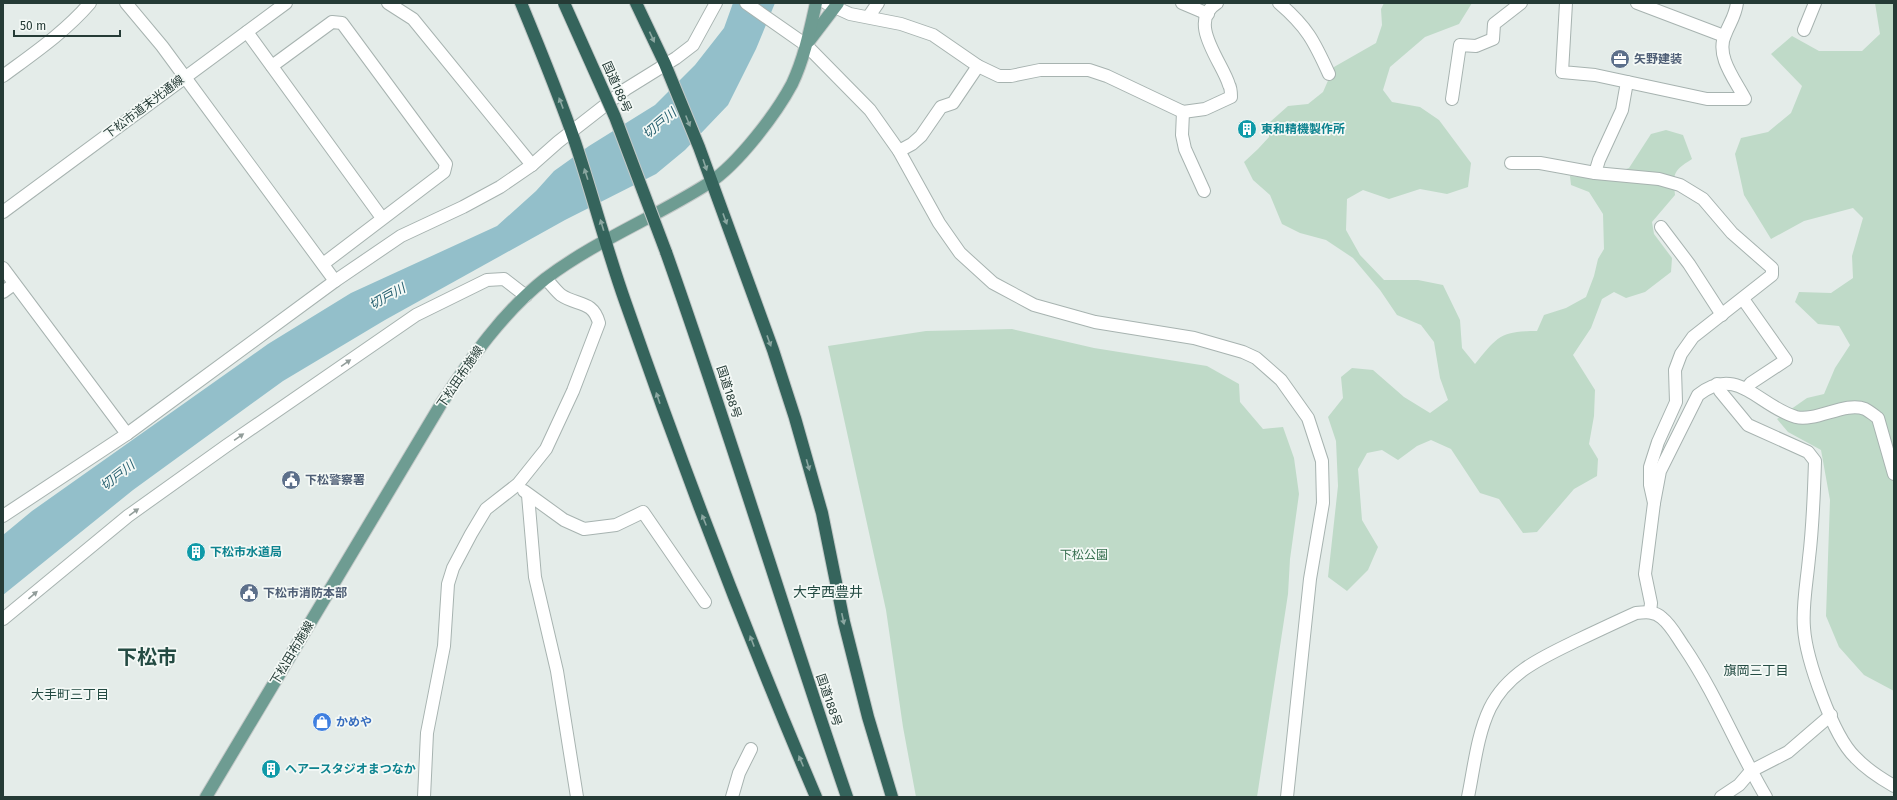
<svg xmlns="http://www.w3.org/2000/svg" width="1897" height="800" font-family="'Fira Sans','Noto Sans JP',sans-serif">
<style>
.green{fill:#bfdac8}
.water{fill:#93bfca}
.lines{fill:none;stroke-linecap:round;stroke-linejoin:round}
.minor-casing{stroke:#a7b3b0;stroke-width:14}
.major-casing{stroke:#c2c8c7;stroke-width:14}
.highway-casing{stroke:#c2c8c7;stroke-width:14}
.minor{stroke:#fff;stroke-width:12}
.major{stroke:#6e9c92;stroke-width:12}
.highway{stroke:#35645c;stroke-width:12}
.highway-bridge-casing{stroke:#c2c8c7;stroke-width:14;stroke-linecap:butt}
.highway-bridge{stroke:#35645c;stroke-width:12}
.oneway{fill:#8ba7a1}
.oneway2{fill:#929d9a}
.labels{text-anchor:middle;stroke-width:3.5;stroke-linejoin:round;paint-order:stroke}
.service-label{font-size:12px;font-weight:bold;fill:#4e5e75;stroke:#f4f9f6;text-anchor:start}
.street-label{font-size:12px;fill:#253b36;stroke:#f4f9f6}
.culture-label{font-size:12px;font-weight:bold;fill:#0d838f;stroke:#f4f9f6;text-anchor:start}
.park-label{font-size:12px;fill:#346d4d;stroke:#f4f9f6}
.shop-label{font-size:12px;font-weight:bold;fill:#366cbe;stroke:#f4f9f6;text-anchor:start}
.water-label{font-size:13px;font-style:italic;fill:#266070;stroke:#f4f9f6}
.neighbourhood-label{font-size:13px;fill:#244b43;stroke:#f4f9f6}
.quarter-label{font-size:14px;fill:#244b43;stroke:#f4f9f6}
.town-label{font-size:20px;font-weight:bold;fill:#244b43;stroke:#f4f9f6}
</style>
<rect width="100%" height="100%" fill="#e4ece9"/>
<g class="green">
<path d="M1384 3H1472L1459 24 1425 37 1390 67 1383 90 1392 102 1420 107 1439 120 1471 163 1468 187 1447 194 1420 189 1389 199 1363 190 1347 199 1346 230 1360 255 1384 280H1418L1443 285 1460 320 1462 348 1475 364C1497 337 1500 331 1537 331L1544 315 1566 308 1586 297 1594 276 1598 259 1604 249 1603 214 1589 192 1571 185 1570 176 1600 178 1629 168 1651 134 1666 130 1683 135 1692 159C1673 171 1673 173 1675 195L1652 222 1654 234 1672 258 1671 272 1645 292 1626 298 1614 292 1602 299 1591 328 1573 355 1595 390 1594 416 1589 444 1598 459 1597 476 1574 489 1537 532 1523 533 1499 499 1480 493 1451 449 1431 440 1417 446 1398 460 1382 450 1367 453 1358 469 1362 520 1378 547 1368 570 1347 591 1328 577 1338 486 1336 441 1328 417 1343 398 1341 377 1352 368 1373 370 1404 397 1430 413 1448 400 1440 378 1434 342 1421 325 1397 315 1380 290 1353 258 1326 240 1300 233 1282 224 1270 195 1253 180 1244 162 1258 149 1269 137V123L1288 106 1308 104 1323 92 1334 67 1376 43 1382 25 1381 9Z"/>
<path d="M1875 3H1894V691L1864 675 1839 647 1826 616 1830 500 1821 450 1788 432 1777 419 1807 398 1824 394 1835 368 1850 345 1839 326 1818 324 1795 302 1799 292 1831 293 1853 278 1852 256 1863 218 1853 208 1804 221 1771 239 1744 195 1735 154 1741 138 1768 132 1791 113 1802 86 1771 54 1792 36 1819 51H1862L1880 34Z"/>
<path d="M1012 329 1094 348 1207 366 1239 384 1240 402 1263 429 1283 427 1294 458 1299 494 1290 559 1288 594 1257 797H916L903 727 886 610 828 346 926 331Z"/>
</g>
<path class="water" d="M733 3H775L756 49 728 105 685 150 656 174 565 220 385 320 283 381 133 490 3 595V535L32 511 268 344 351 293 497 226 536 191 554 171 589 146 655 105 695 65 724 28Z"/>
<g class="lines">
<g class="minor-casing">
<g id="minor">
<path d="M126 3 162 46 335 281"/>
<path d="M388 3 413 19 532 165"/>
<path d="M746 3 806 45 870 110 899 151 939 223 960 253 993 283 1034 305 1095 322 1194 338 1243 352 1256 358 1281 380 1308 418 1322 461 1323 503 1310 579 1287 797"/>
<path d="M826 3 850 14 901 24 933 35 978 66 999 76H1011L1040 70H1089L1107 76 1183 112 1205 109 1231 97C1231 93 1231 88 1229 85 1223 63 1186 22 1217 3"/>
<path d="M1182 3 1208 14"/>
<path d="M1279 3C1307 27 1314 41 1329 74"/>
<path d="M1566 3 1562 72 1595 75 1707 99H1745C1736 81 1715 56 1725 35 1730 22 1735 17 1737 3"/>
<path d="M1637 3 1724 36"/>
<path d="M869 16 878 3"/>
<path d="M1804 30 1815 3"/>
<path d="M247 32 382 218"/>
<path d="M272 66 332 22 342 23 446 164 444 172 323 264"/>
<path d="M3 76C34 53 65 32 90 3"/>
<path d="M1452 99 1460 45 1476 46 1493 39 1494 24 1521 3"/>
<path d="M1183 112 1182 135 1185 149 1204 191"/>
<path d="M899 151 912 144 921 136 941 107 953 103 978 66"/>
<path d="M1511 163H1540L1595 173 1659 179 1680 185 1703 199 1732 233 1772 268V275L1693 337 1681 354 1675 370 1676 402 1658 442 1650 467V485L1654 503"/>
<path d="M1595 173 1599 160 1622 110 1627 82"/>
<path d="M3 212 286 3"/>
<path d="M1661 227 1689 264 1722 315"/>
<path d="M3 268 127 434"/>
<path d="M3 292 14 284"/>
<path d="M1743 299 1786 360 1751 383 1746 389"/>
<path d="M1717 384 1720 391 1748 425 1808 452 1815 461C1814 494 1813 526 1809 558 1807 581 1802 606 1804 628 1806 659 1833 736 1855 757 1866 769 1880 778 1894 786"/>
<path d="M524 491 564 520 584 529 616 525 643 512 705 602"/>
<path d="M528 495 535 577 557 671 577 797"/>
<path d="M3 516 127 434 335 281 401 236 463 207 500 187 532 165 558 142 626 89 676 58 693 45 716 3"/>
<path d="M1650 612 1651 603 1645 574 1654 503 1660 471 1698 395C1738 364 1758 406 1796 417 1816 422 1846 401 1865 409 1869 411 1874 415 1878 418L1894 474"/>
<path d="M3 619 128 516 226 446 416 315 487 280 504 279 526 296"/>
<path d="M424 797 427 733 444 646 448 584 453 568 471 534 486 509 518 484 546 449 573 391 599 323C593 300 577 306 561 295 556 291 551 284 546 279"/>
<path d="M732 797 739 773 751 749"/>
<path d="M1468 797C1474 768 1477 735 1490 708 1508 672 1543 657 1578 640 1597 631 1616 622 1636 613 1645 612 1655 611 1662 618 1671 625 1677 637 1684 647 1716 694 1737 748 1766 797"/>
<path d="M1721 797 1739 785 1751 771 1788 752 1831 715"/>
</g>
</g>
<g class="major-casing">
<g id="major">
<path d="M809 41 838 3"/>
<path d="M206 797 441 404C471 358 502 313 545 279 595 241 656 217 709 183 738 164 776 114 792 84 804 59 810 30 816 3"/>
</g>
</g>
<g class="highway-casing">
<g id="highway">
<path d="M521 3C540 49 559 95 575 142 593 196 607 251 626 304 684 471 747 635 816 797"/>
<path d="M636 3 665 64 699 147 773 350 795 418 822 513 844 622 868 717 892 797"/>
<path d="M666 252C730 432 785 616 847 797"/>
</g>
</g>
<use href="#minor" class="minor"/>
<use href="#major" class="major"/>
<use href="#highway" class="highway"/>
<g class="highway-bridge-casing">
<path id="highway-bridge" d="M564 3 615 117 666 252"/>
</g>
<use href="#highway-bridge" class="highway-bridge"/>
</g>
<defs><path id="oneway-solid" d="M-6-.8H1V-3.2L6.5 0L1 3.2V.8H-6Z"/></defs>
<g class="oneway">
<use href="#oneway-solid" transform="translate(652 37) rotate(65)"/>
<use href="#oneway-solid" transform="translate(561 103) rotate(-111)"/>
<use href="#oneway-solid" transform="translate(688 121) rotate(68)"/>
<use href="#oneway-solid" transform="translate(705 165) rotate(71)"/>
<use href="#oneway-solid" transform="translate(586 174) rotate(-108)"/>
<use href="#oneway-solid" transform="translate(725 219) rotate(70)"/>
<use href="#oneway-solid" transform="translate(602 225) rotate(-107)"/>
<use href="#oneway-solid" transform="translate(769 341) rotate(70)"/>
<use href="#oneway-solid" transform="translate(658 398) rotate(-109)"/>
<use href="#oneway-solid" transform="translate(808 465) rotate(74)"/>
<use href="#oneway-solid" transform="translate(704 520) rotate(-112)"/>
<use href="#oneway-solid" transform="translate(843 619) rotate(78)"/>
<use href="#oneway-solid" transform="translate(752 641) rotate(-111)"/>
<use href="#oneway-solid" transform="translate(801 761) rotate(-113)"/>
</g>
<g class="oneway2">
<use href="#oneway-solid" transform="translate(346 363) rotate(-35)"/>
<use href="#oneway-solid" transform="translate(239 437) rotate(-35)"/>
<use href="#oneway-solid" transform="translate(134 512) rotate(-36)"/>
<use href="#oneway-solid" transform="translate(33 595) rotate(-40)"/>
</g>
<defs>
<g id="office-disc" transform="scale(1)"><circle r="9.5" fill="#5c6f8a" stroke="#f4f9f6"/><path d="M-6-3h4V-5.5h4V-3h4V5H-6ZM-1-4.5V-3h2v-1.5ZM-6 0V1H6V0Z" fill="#fff"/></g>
<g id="building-disc" transform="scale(1)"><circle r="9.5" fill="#0f9aa8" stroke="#f4f9f6"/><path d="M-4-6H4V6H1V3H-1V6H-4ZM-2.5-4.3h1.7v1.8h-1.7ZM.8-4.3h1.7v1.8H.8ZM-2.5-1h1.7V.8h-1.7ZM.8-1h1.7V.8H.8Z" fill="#fff"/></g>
<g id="civic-disc" transform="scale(1)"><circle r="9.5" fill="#5c6f8a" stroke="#f4f9f6"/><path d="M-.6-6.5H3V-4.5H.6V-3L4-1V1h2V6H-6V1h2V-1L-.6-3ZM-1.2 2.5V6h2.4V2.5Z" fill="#fff"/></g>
<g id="shop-disc" transform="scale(1)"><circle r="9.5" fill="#3f7fe0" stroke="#f4f9f6"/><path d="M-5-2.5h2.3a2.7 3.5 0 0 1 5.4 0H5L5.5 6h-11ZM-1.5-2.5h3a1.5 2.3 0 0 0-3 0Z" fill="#fff"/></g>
</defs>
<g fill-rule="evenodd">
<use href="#office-disc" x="1620" y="59"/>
<use href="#building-disc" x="1247" y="129"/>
<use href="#civic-disc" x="291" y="480"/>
<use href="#building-disc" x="196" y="552"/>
<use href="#civic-disc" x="249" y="593"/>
<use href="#shop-disc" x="322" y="722"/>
<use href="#building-disc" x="271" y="769"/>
</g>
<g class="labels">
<g class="service-label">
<text x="1634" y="63">矢野建装</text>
<text x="305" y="484">下松警察署</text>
<text x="263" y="597">下松市消防本部</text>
</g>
<g class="street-label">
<text transform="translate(617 87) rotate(66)" y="4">国道188号</text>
<text transform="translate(144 107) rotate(-37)" y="4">下松市道末光通線</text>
<text transform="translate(460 377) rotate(-56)" y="4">下松田布施線</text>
<text transform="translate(729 392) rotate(72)" y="4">国道188号</text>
<text transform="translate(292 653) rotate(-59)" y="4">下松田布施線</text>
<text transform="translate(829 700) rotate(71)" y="4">国道188号</text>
</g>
<g class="culture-label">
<text x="1261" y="133">東和精機製作所</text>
<text x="210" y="556">下松市水道局</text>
<text x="285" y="773">ヘアースタジオまつなか</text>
</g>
<g class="park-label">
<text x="1084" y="559">下松公園</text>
</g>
<g class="shop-label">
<text x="336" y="726">かめや</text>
</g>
<g class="water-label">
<text transform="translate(659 123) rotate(-40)" y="5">切戸川</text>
<text transform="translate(387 296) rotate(-29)" y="5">切戸川</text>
<text transform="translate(117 475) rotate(-38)" y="5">切戸川</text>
</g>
<g class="neighbourhood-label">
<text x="1756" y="675">旗岡三丁目</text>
<text x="70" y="699">大手町三丁目</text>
</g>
<g class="quarter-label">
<text x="828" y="597">大字西豊井</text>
</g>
<g class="town-label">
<text x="147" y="664">下松市</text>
</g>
</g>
<rect width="1897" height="800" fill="none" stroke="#253b36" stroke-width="8"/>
<path d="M14 30v6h106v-6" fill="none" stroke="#253b36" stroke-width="2"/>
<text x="20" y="30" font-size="12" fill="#253b36" stroke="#f4f9f6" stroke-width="3" paint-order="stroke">50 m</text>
</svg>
